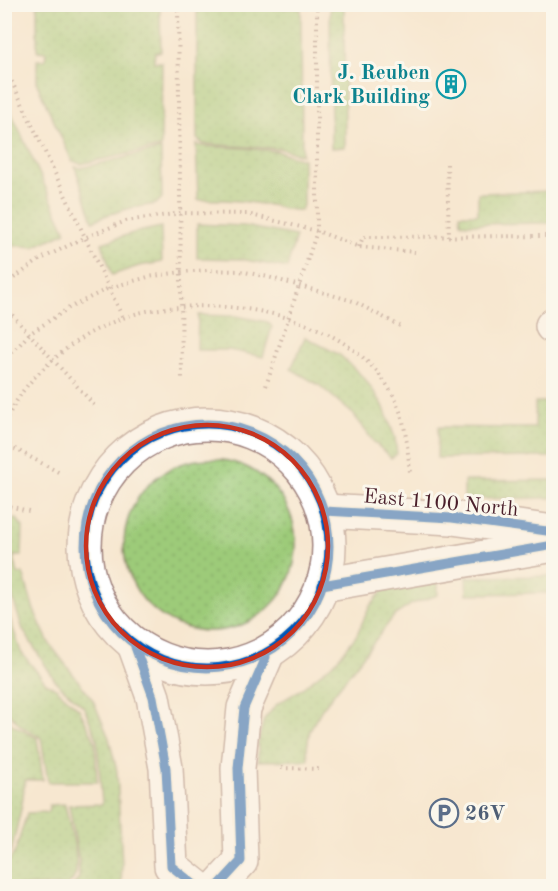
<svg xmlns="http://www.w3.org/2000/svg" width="558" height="891" font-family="'Old Standard TT',serif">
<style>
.grass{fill:url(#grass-dots);stroke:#747552;stroke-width:1.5}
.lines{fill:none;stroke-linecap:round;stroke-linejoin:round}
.minor-casing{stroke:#a0837e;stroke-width:36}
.path{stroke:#a0837e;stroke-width:4;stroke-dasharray:1.5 4.5;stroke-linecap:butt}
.minor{stroke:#fff;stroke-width:33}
.cycleway-casing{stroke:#fbf7ec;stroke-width:13}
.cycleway{stroke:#0057b8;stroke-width:9}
.marked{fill:none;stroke:#c8321e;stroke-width:4.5;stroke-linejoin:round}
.labels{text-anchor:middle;stroke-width:6;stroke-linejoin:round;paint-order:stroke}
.culture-label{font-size:21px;font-weight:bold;fill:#0d838f;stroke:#fbf7ec;text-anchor:end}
.street-label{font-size:21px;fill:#4a1f2b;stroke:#fbf7ec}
.service-label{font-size:21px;font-weight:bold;fill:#4e5e75;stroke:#fbf7ec;text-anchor:start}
</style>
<defs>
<pattern id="grass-dots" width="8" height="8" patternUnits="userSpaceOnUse" patternTransform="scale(1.5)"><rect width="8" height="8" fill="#9dcb79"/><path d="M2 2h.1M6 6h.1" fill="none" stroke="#89ae69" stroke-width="1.8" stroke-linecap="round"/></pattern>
</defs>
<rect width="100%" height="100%" fill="#fbf7ec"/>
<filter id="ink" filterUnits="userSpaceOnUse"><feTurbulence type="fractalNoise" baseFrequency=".0167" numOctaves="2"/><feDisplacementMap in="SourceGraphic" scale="12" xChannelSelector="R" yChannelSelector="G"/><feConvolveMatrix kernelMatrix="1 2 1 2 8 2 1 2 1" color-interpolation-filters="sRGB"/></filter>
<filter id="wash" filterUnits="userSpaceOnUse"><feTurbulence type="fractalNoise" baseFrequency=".008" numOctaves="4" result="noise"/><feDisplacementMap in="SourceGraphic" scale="24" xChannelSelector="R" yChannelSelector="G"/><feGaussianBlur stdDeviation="1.35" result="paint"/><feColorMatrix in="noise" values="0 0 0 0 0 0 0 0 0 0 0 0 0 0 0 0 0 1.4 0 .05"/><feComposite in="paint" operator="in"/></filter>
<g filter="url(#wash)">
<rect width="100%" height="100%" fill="#f7e7d0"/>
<g class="grass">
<path d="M37 5H160L161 52H155L154 62H162L161 147 81 164 72 161 37 84V60H45L46 52 37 51Z"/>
<path d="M300 5V6L198 7V5Z"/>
<path d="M330 5H344L345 147 331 148Z"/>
<path d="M301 8 302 155 282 149 203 144 197 139V10Z"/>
<path d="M5 102 7 103 66 232 34 247 5 245V203L9 201 4 194Z"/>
<path d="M196 144 201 146 243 148 276 151 303 159V205L301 210C290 212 279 206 268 205 245 201 221 199 198 200Z"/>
<path d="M161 149 162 198 156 204 131 208 107 215 93 221 75 167 81 168Z"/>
<path d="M553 191V223L466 224 461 222 460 214H478V193Z"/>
<path d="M197 224 244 226 296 236 287 268 240 259 197 258Z"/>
<path d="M161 227 162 262 139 266 112 275 102 243 133 233Z"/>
<path d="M198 315 236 316 268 322 272 327 263 357 229 350H197Z"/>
<path d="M305 337 340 355 365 379 383 405 395 438 397 454 391 458 373 441 354 415 319 385 291 369Z"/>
<path d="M535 402H553V457L437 458 438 427 535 428Z"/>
<circle cx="210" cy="545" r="86"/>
<path d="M553 480V498L464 499V481Z"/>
<path d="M5 518 17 519 23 527 22 556H14L18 574 23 573 34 610 49 643 93 700 109 738 117 771 122 864 121 886H73L79 878V861L69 805 102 804 97 739 84 707 56 682 23 630 8 584 5 549Z"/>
<path d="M553 576V593L467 594 466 577Z"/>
<path d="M438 578V595L412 604 394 616 322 709 310 730 307 748 308 760 258 761V742L264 719 277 704 300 690 336 661 356 636 370 606 383 590Z"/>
<path d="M4 586 7 610 21 652 46 683 56 688 79 709 95 741 97 782H48L41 738 21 726 5 709Z"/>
<path d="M4 716 13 725 37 738 43 780H25L22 805 12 849 5 859Z"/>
<path d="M65 804C68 821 81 860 75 876 73 880 70 884 66 886H5V866L15 852 27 813 48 812 49 805Z"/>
</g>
</g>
<g filter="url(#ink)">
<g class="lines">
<g class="minor-casing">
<g id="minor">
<path d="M552 326H554"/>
<circle cx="207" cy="546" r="122"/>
<path d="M324 511 452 518 554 532"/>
<path d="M322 585 554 545"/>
<path d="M135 647 153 697 166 768 171 866 196 886"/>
<path d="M218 886 241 861 238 768 244 708 266 657"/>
</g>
</g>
<g class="path">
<path d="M178 4 182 380"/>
<path d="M4 65 123 318"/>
<path d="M4 84 12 80"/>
<path d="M447 164 449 237"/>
<path d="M359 247 363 237 554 236"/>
<path d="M4 285 41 259 84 238 126 221 181 213 247 214 317 231 359 247 415 252"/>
<path d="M4 306 95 406"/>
<path d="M4 362 29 334 69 308 109 288 148 277 181 272 208 270 240 271 268 277 353 301 400 326"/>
<path d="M266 386 317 231V4"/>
<path d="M4 422C10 413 15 403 21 394 34 374 70 343 92 332 109 323 128 315 147 311 231 296 350 314 394 397 406 419 407 447 410 472"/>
<path d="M4 443 60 473"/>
<path d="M4 505 33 512"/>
<path d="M281 768 322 769"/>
</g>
<use href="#minor" class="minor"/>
<g class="cycleway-casing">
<g id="cycleway">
<circle cx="207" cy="546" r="122"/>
<path d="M324 511 452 518 554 532"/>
<path d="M322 585 554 545"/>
<path d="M135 647 153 697 166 768 171 866 196 886"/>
<path d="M218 886 241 861 238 768 244 708 266 657"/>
</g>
</g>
<use href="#cycleway" class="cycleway"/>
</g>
</g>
<path d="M0 0H558V891H0ZM86 546a121 121 0 1 1 242 0a121 121 0 1 1-242 0Z" fill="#f7e7d0" fill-opacity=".55" fill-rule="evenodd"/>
<path class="marked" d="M86 546a121 121 0 1 1 242 0a121 121 0 1 1-242 0Z"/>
<defs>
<g id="building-ring" transform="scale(1.5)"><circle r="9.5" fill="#fbf7ec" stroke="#0f9aa8" stroke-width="1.5"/><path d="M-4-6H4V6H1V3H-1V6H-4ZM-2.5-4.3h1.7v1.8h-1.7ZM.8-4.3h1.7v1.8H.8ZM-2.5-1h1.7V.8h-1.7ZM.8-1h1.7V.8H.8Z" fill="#0f9aa8"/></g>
<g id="parking-ring" transform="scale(1.5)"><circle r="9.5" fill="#fbf7ec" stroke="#5c6f8a" stroke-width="1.5"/><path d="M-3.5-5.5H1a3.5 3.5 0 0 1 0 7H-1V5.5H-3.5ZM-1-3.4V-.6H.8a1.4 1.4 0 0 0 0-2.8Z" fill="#5c6f8a"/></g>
</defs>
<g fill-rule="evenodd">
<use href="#building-ring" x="451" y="84"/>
<use href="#parking-ring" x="444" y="813"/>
</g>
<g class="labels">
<g class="culture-label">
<text x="430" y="79">J. Reuben<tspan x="430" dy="24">Clark Building</tspan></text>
</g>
<g class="street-label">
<text transform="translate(441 502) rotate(5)" y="7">East 1100 North</text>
</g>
<g class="service-label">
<text x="465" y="820">26V</text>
</g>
</g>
<rect width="558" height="891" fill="none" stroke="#fbf7ec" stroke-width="24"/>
</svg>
